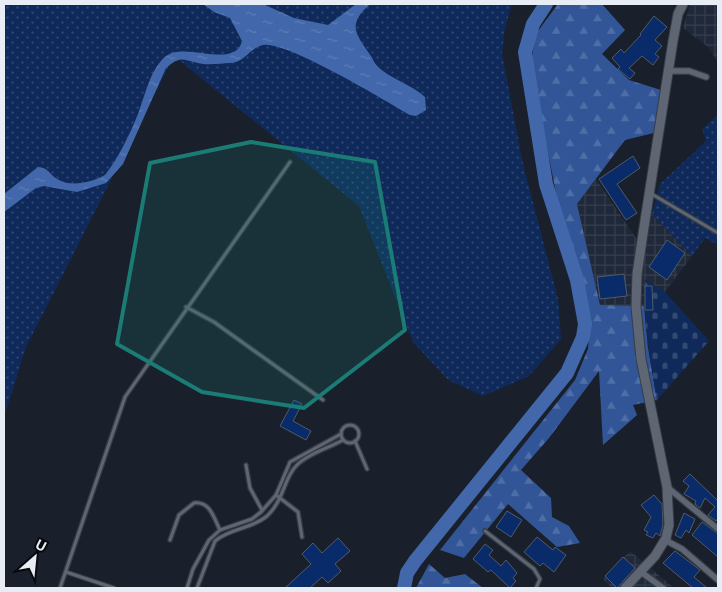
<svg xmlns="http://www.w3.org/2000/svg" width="722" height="592" font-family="'Open Sans',sans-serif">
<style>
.industrial{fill:url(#industrial-grid)}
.grass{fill:url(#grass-dots)}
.forest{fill:url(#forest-firs)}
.cemetery{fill:url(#cemetery-stones)}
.water{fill:url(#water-ripples)}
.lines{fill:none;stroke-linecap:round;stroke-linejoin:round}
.river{stroke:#4268ab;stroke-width:14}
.building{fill:#092b69;stroke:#525a67}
.lane-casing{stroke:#373b44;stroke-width:5.5}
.street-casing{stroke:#373b44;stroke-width:8}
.secondary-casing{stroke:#373b44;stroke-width:11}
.lane{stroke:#5e6673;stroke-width:3}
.street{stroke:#5e6673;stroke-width:5.5}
.secondary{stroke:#5e6673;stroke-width:9}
.marked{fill:#1a7c75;fill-opacity:0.2;stroke:#1a7c75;stroke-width:4;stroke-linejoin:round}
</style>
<defs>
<pattern id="industrial-grid" width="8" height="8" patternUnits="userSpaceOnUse" patternTransform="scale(1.25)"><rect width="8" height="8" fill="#202939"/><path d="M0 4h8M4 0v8" fill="none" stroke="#363e4c"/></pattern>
<pattern id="grass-dots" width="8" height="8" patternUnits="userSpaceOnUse" patternTransform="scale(1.25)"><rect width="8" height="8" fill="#0f2a5a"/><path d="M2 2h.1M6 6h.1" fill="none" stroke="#324972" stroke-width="1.8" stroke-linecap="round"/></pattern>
<pattern id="forest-firs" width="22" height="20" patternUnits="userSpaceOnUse" patternTransform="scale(1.25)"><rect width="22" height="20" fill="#315597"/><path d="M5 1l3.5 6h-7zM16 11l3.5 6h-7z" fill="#4f6ea6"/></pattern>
<pattern id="cemetery-stones" width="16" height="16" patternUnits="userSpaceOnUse" patternTransform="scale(1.25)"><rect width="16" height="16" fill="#0f2a5a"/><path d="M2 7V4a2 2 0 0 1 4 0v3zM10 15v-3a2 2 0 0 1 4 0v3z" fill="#324972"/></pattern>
<pattern id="water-ripples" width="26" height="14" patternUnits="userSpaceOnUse" patternTransform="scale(1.25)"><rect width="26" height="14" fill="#4268ab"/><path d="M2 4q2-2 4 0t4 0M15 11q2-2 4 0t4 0" fill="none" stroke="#5d7eb7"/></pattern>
</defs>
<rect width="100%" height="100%" fill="#19202b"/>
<g class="industrial">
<path d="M690 4H718V62L708 47 683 28Z"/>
<path d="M596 179 638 241 652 214 692 256 665 292 645 280 644 306 600 305 577 204Z"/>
<path d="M630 551 674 588H612L603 579Z"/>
</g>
<g class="grass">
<path d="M8 4H512L505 28 502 54 523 164 558 299 561 339 529 376 483 396 448 380 413 342 359 206 174 56 26 347 4 417V8Z"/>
<path d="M718 115V245L705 238 692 256 652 214 660 184 706 141 702 129Z"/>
</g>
<g class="forest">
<path d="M558 4H602L625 30 602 54 629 80 661 90 658 132 625 140 577 204 600 305 644 306 648 348 657 400 633 405 637 415 603 445 599 371 549 438 521 470 551 498 552 517 569 526 580 543 557 547 508 504 464 558 440 550 575 380 588 349 590 321 582 275 558 203 531 67 535 35Z"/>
<path d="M429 564 445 578 465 574 483 588H416Z"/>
</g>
<path class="cemetery" d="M645 280 665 292 709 341 657 400C650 360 643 321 645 280Z"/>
<path class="water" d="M203 4H263L294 18 328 25 356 4H370C347 25 355 33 371 56 373 59 374 63 377 66 390 79 411 84 425 97L426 110 416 116 410 115C386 101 285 40 263 45 249 48 245 63 230 63 222 63 212 65 204 64 185 62 183 53 166 68L123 164 106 183 77 192 44 186 36 188 4 212V194L38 167C49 168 49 174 57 179 71 188 92 182 105 175 118 159 130 134 138 114 145 96 150 69 166 56 185 41 235 70 242 41L230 18 214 12Z"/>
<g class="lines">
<path class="river" d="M404 588 407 573 415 561 567 373 583 337 585 324 577 280 546 184 525 52 533 24 546 4"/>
</g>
<g class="building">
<path d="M654 16 667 27 655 40 662 46 655 54 659 57 653 65 642 56 629 68 635 73 630 79 618 69 620 67 612 58 621 49 624 53 641 35 640 34Z"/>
<path d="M633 156 640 168 617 184 637 213 626 220 599 179Z"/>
<path d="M667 240 685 253 667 280 649 267Z"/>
<path d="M624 274 627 296 600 299 597 277Z"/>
<path d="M645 286H652L653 310H645Z"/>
<path d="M294 400 302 404 293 421 311 431 306 440 280 426Z"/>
<path d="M690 474 718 501V518L716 521 708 515 715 507 705 498 700 508 695 504 696 501 684 494 689 486 683 481Z"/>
<path d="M654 495 662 504 663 524 660 536 656 533 653 538 646 535 648 532 644 530 651 517 641 505Z"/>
<path d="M507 511 522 520 511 537 496 527Z"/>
<path d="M684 513 695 519 689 533 686 530 681 538 675 535Z"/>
<path d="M702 522 718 534V557L692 535Z"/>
<path d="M537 537 553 550 555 547 566 555 554 572 543 563 540 566 524 552Z"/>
<path d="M338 538 350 551 335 564 341 571 328 583 322 577 310 588H285L311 564 302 554 313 543 322 553Z"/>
<path d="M485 544 493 550 489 555 501 566 506 560 517 573 513 578 516 581 510 588 491 570 488 572 473 559Z"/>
<path d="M675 551 700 570 694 577 707 588H693L663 563Z"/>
<path d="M623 557 635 568 617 588 605 576Z"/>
</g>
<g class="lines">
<g class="lane-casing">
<g id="lane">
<path d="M650 193 718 233"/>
<path d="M186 307 214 322 323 400"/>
<circle cx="350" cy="434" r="9"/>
<path d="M355 441 367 469"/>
<path d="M246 465 250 488 262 510"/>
<path d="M276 495 298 512 302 537"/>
<path d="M485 531 534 569 540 579 536 588"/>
<path d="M170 540 179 515 194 503C210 501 214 518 220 530"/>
<path d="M66 572 114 588"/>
<path d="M60 588 125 397 290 162"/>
<path d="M187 588 193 569 209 540 220 530 252 519 261 512 276 495 290 462 341 434"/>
<path d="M197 588 215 541C230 528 252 529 267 516 284 500 284 478 296 466 307 454 329 448 343 440"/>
</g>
</g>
<g class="street-casing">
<g id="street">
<path d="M669 71H689L706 77"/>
<path d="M667 487 718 529"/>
<path d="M665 540 682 549 718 580"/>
<path d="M641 572 663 588"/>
</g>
</g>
<g class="secondary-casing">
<path id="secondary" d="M625 588 655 556 666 538 669 525 667 487 641 359 636 307 637 274 644 227 673 41 678 14 683 4"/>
</g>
<use href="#lane" class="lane"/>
<use href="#street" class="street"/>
<use href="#secondary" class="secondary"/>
</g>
<path class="marked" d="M251 142 375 162 405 330 304 408 202 392 117 344 150 163Z"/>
<rect width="722" height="592" fill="none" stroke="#e8ecf4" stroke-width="10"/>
<g transform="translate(35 557) rotate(27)" stroke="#07090e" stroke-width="4" paint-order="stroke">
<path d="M0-4L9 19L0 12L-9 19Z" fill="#e8ecf4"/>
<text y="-8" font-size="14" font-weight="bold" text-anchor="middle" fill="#e8ecf4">U</text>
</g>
</svg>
